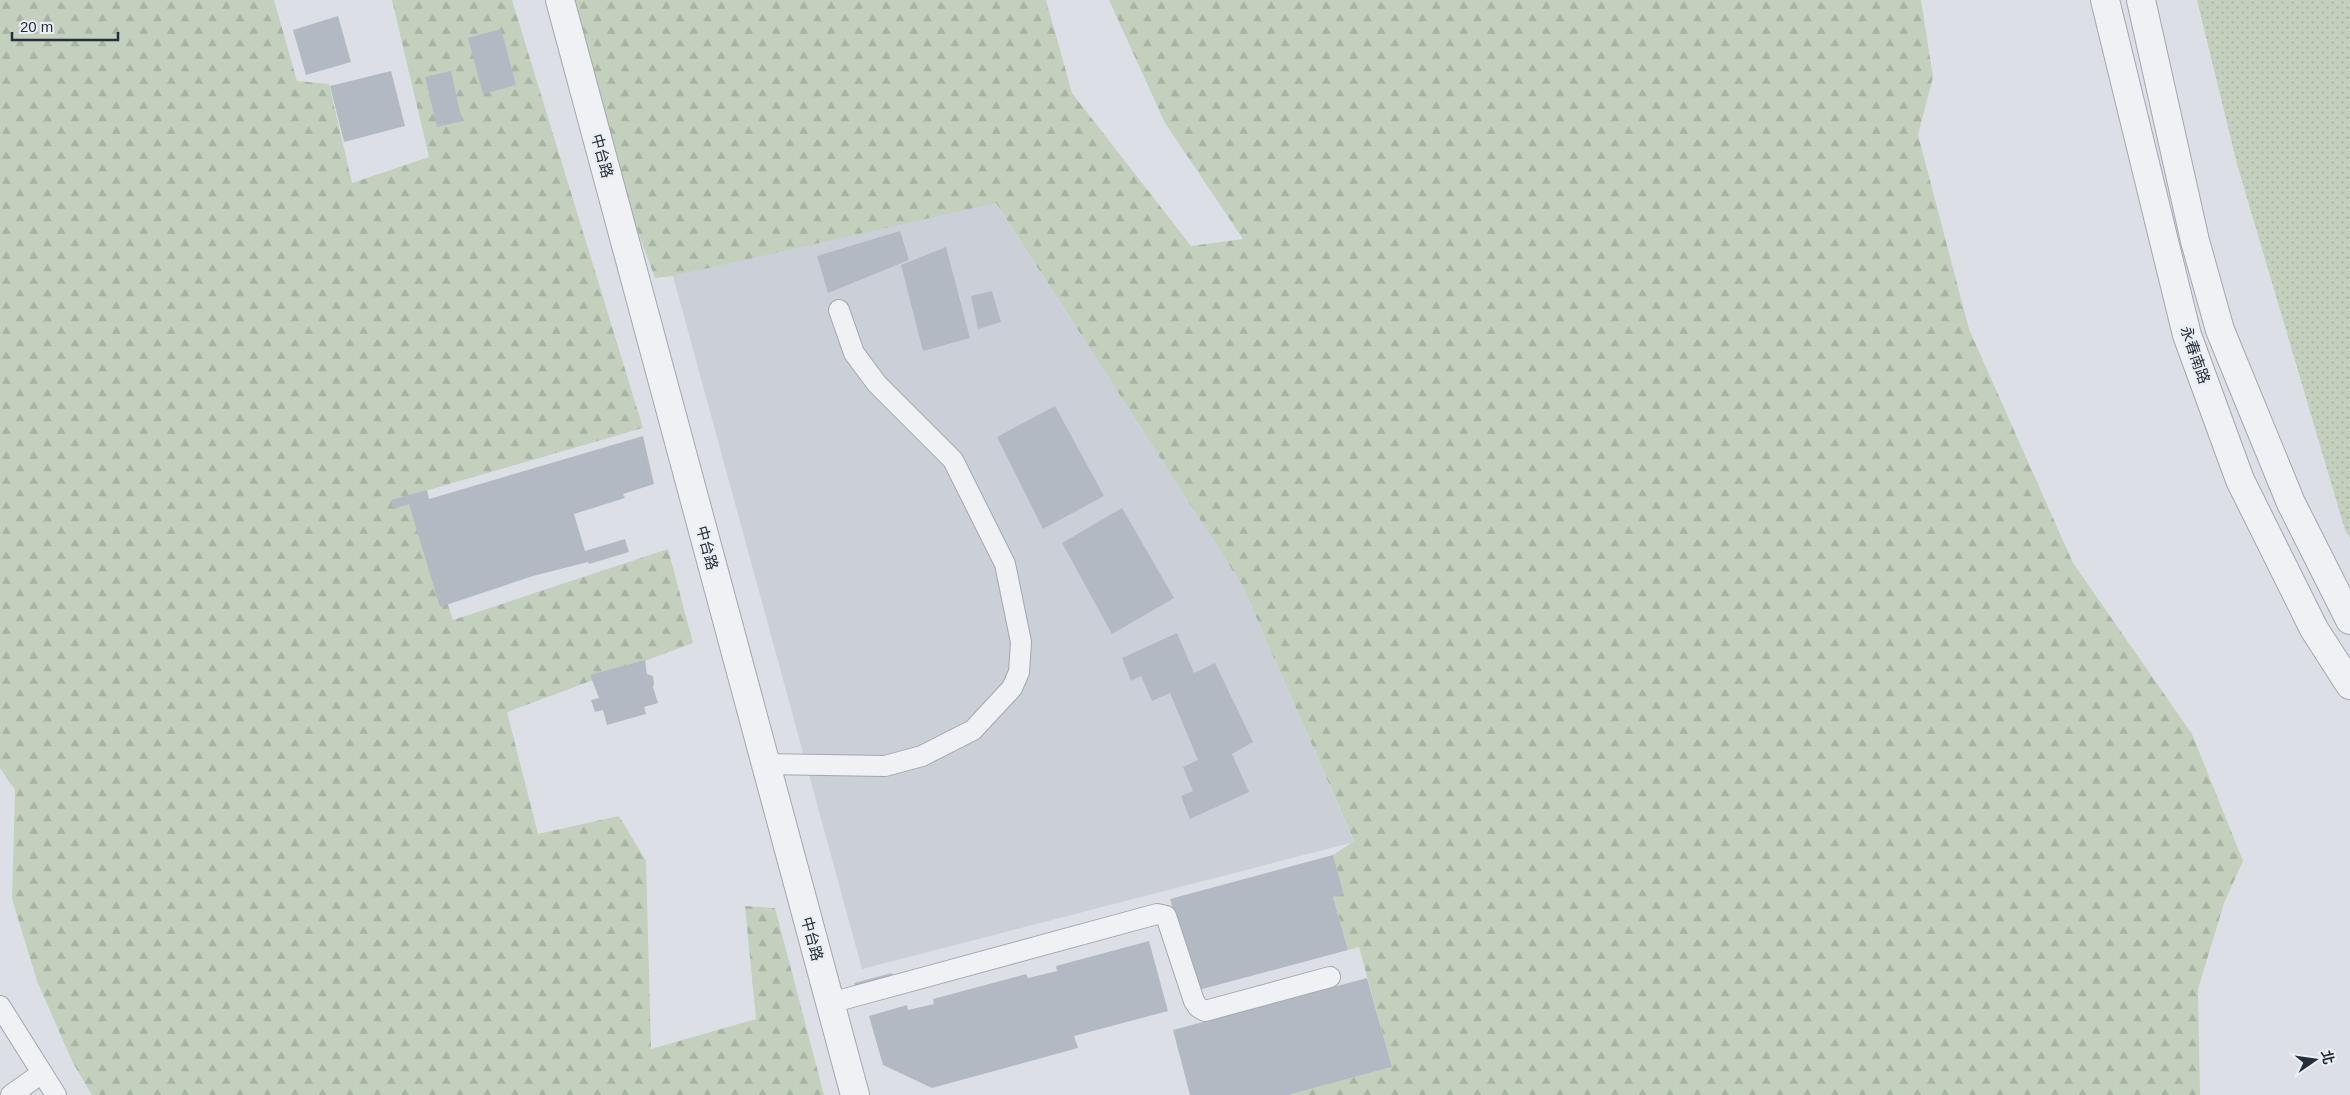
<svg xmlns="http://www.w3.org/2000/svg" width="2350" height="1095" font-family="Helvetica,'Noto Sans TC',sans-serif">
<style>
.built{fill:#cacfd8}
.grass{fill:url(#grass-dots)}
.forest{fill:url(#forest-firs)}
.building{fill:#b3b9c2}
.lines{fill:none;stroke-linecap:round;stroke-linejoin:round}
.service-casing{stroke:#a2a7b0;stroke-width:22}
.minor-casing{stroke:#a2a7b0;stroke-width:30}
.tertiary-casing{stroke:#a2a7b0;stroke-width:30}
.service{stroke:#eff1f4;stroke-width:20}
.minor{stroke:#eff1f4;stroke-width:28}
.tertiary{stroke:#eff1f4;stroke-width:28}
.labels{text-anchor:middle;stroke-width:4.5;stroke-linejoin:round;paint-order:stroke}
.street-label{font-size:15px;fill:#262e3c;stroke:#ebeff4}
</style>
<defs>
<pattern id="grass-dots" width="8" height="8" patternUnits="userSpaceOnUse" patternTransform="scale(1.25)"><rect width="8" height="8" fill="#c2d0bd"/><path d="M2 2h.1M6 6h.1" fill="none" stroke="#a7b3a3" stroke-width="1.8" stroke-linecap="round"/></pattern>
<pattern id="forest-firs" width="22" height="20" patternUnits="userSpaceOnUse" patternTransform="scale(1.25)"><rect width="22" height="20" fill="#c2d0bd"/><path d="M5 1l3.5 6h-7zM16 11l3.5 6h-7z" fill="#a7b3a3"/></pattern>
</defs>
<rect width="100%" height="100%" fill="#dce0e6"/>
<path class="built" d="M995 202 1242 585 1354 842 862 969 673 276Z"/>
<path class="grass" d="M2197 0H2350V538L2345 530 2237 164Z"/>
<g class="forest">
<path d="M0 0H274L297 81 329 84 352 183 429 157 392 0H512L643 428 411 495 453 620 668 549 693 643 507 712 538 834 619 816 646 861 651 1049 756 1019 745 906 775 908 824 1095H92L73 1063 37 981 12 899 15 790 0 768Z"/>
<path d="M569 0H1046L1072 93 1191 246 1243 239 1165 123 1109 0H1921L1933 77 1918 135 1969 329 2073 563 2192 734 2243 861 2224 903 2198 989 2200 1095H1288L1392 1067 1359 947 1348 950 1333 897 1344 893 1333 855 1354 841 1242 585 996 203 673 276 655 278 612 161Z"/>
</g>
<g class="building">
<path d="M338 16 351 62 306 75 293 30Z"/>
<path d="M501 29 516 85 483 94 468 38Z"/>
<path d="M391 71 405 126 344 142 330 86Z"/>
<path d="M451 71 462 121 437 127 425 77Z"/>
<path d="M900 231 909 260 828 293 817 256Z"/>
<path d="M946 247 970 338 923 351 901 265Z"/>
<path d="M992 291 1001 322 978 329 971 296Z"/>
<path d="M1055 406 1104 496 1043 529 997 437Z"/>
<path d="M643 436 654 484 623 494 625 498 574 514 585 551 625 539 629 552 589 564 588 562 533 576 440 607 409 504 393 509 391 500 427 490 429 499Z"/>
<path d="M1122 508 1174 598 1112 634 1062 543Z"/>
<path d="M1177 633 1194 673 1215 663 1253 742 1232 754 1249 792 1190 819 1181 796 1193 791 1183 767 1198 760 1170 693 1152 701 1141 676 1131 681 1122 658Z"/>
<path d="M645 660 647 674 653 676 654 684 653 687 658 703 644 707 646 714 607 725 603 710 595 712 591 700 599 698 590 675Z"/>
<path d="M1333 855 1344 894 1333 897 1348 950 1195 991 1170 899Z"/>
<path d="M1149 941 1168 1011 1074 1036 1078 1048 932 1088 883 1065 869 1016 907 1005 908 1010 934 1004 933 999 1026 974 1028 978 1057 971 1056 966Z"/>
<path d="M892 973 895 985 858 994 854 983Z"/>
<path d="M1367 978 1392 1067 1288 1095H1190L1173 1030Z"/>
</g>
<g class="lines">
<g class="service-casing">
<g id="service">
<path d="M764 764 885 766 922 756 973 730 1012 688 1019 672 1021 642 1005 564 953 460 877 384 854 353 839 310"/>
<path d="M830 1003 1157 914 1166 916 1194 1001 1198 1007 1205 1011 1330 977"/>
<path d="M0 1006 56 1095"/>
<path d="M11 1095 42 1073"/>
</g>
</g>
<g class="minor-casing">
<path id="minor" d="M560 0 855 1095"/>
</g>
<g class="tertiary-casing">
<g id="tertiary">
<path d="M2105 0 2187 335 2240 480 2314 629 2350 685"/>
<path d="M2141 0 2195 241 2220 330 2291 503 2350 620"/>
</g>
</g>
<use href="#service" class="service"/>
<use href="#minor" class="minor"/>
<use href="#tertiary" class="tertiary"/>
</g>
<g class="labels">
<g class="street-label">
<text transform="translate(602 156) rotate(75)" y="5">中台路</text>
<text transform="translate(2195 355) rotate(71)" y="5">永春南路</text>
<text transform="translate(707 548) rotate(75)" y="5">中台路</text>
<text transform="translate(812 939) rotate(75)" y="5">中台路</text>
</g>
</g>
<g transform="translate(2315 1060) rotate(77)" stroke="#ebeff4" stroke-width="4" paint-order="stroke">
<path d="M0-4L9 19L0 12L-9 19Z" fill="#262e3c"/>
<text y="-8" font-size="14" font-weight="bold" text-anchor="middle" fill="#262e3c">北</text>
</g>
<path d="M12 32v8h106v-8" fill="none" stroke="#262e3c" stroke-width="2.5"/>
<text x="20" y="32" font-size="15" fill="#262e3c" stroke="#ebeff4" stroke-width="4" paint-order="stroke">20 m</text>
</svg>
